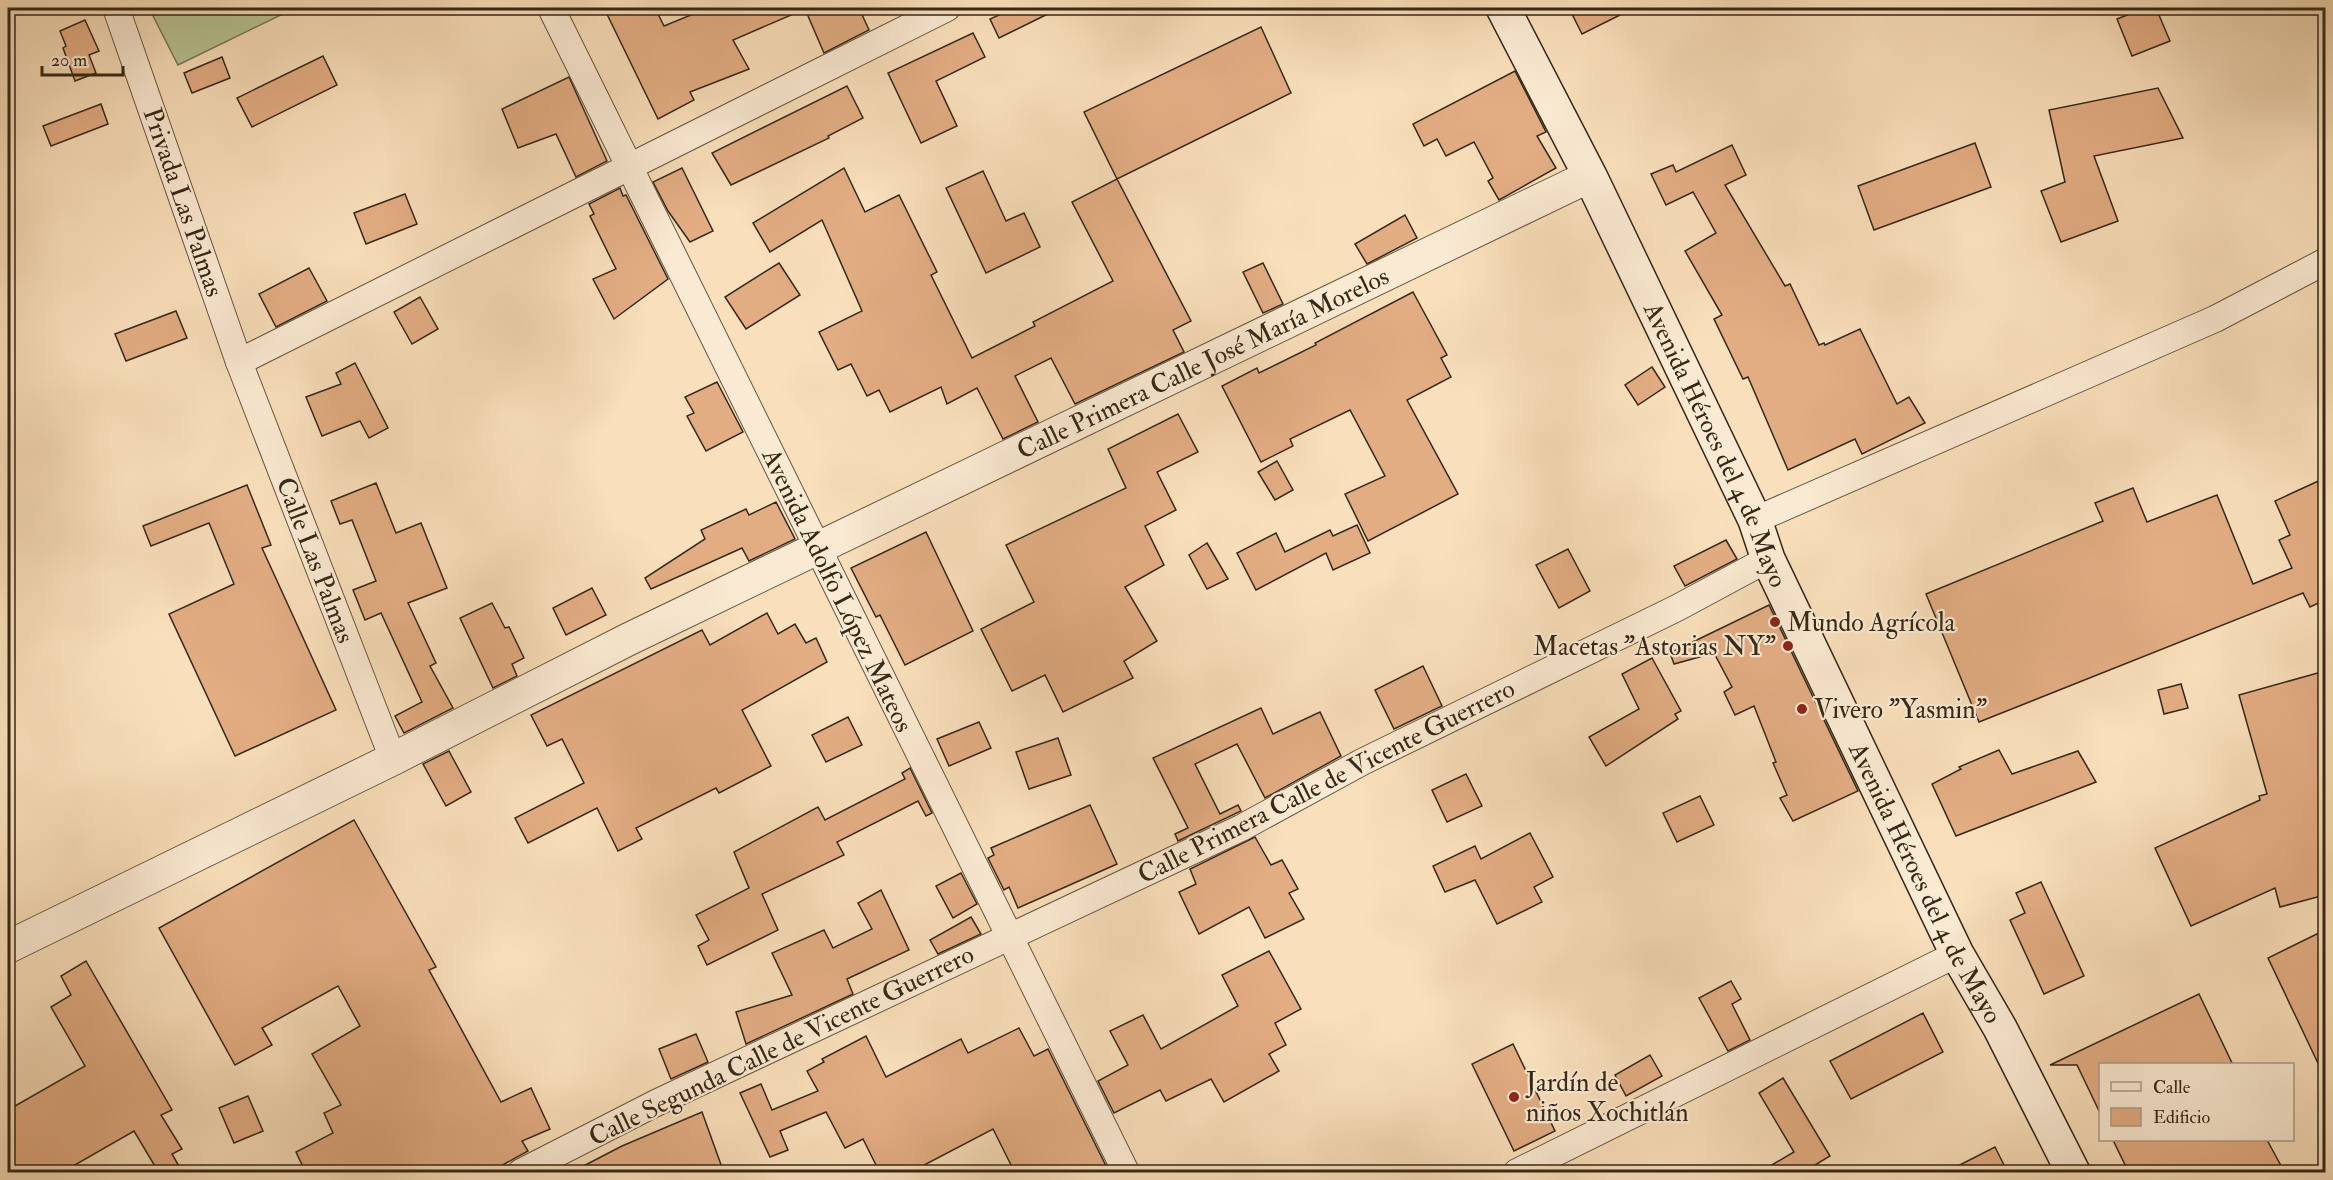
<svg xmlns="http://www.w3.org/2000/svg" width="2333" height="1180" font-family="'IM FELL Double Pica',serif">
<style>
.green{fill:#b9c393;stroke:#777655;stroke-width:1.5}
.building{fill:#e3ad84;stroke:#352817;stroke-width:1.5}
.lines{fill:none;stroke-linecap:round;stroke-linejoin:round}
.minor-casing{stroke:#665640;stroke-width:28}
.tertiary-casing{stroke:#665640;stroke-width:34}
.secondary-casing{stroke:#352817;stroke-width:36}
.minor{stroke:#fbead3;stroke-width:26}
.tertiary{stroke:#fbead3;stroke-width:32}
.secondary{stroke:#fbead3;stroke-width:33}
.poi-dot{fill:#8f2418;stroke:#fbead3;stroke-width:2}
.labels{text-anchor:middle;stroke-width:4.5;stroke-linejoin:round;paint-order:stroke}
.street-label{font-size:26px;fill:#352817;stroke:#fbead3}
.poi-label{font-size:26px;fill:#352817;stroke:#fbead3;text-anchor:start}
</style>
<rect width="100%" height="100%" fill="#f9dfbb"/>
<filter id="stains"><feTurbulence type="fractalNoise" baseFrequency=".00333" numOctaves="4"/><feColorMatrix values="0 0 0 0 .2 0 0 0 0 .09 0 0 0 0 .02 0 0 0 .5 -.17"/></filter>
<radialGradient id="worn" r=".72"><stop offset=".6" stop-color="#630" stop-opacity="0"/><stop offset="1" stop-color="#630" stop-opacity=".3"/></radialGradient>
<path class="green" d="M149 8H295L178 65Z"/>
<g class="building">
<path d="M604 8H655L664 26 708 8H859L869 30 824 53 805 9 733 40 749 69 690 92 694 100 658 119Z"/>
<path d="M1014 8H1060L999 38 990 19Z"/>
<path d="M1569 8H1634L1582 34Z"/>
<path d="M2145 8H2156L2170 41 2132 56 2117 19Z"/>
<path d="M85 20 99 51 89 55 96 73 75 81 63 48 66 46 60 31Z"/>
<path d="M1261 27 1291 93 1117 179 1084 112Z"/>
<path d="M973 33 985 57 936 81 957 126 921 143 888 73Z"/>
<path d="M323 56 337 85 252 127 237 98Z"/>
<path d="M222 57 230 78 192 93 184 73Z"/>
<path d="M1515 71 1546 132 1537 136 1556 168 1499 200 1488 181 1493 178 1474 142 1446 156 1437 139 1424 146 1413 124Z"/>
<path d="M569 77 607 161 576 177 556 134 518 148 502 109Z"/>
<path d="M847 86 863 118 828 136 829 138 731 185 712 153Z"/>
<path d="M2158 88 2183 138 2094 156 2118 221 2061 242 2041 191 2065 182 2049 110Z"/>
<path d="M101 104 108 124 51 146 43 126Z"/>
<path d="M1975 143 1991 187 1874 230 1858 186Z"/>
<path d="M1732 145 1746 175 1725 185 1785 286 1790 284 1819 345 1824 343 1825 345 1860 329 1897 404 1909 397 1925 423 1862 454 1855 439 1788 470 1748 377 1743 379 1714 319 1722 315 1685 251 1716 233 1693 192 1666 205 1651 174 1673 165 1676 172Z"/>
<path d="M682 168 713 231 690 242 668 211 653 182Z"/>
<path d="M844 168 865 212 899 195 937 272 931 275 972 358 1035 326 1033 322 1113 281 1072 202 1117 179 1191 321 1173 330 1184 352 1075 404 1051 358 1015 376 1038 422 1003 439 977 388 947 404 941 387 890 412 879 390 867 396 851 364 838 370 819 332 862 311 822 220 770 252 753 223Z"/>
<path d="M983 171 1006 221 1024 213 1040 247 986 273 946 188Z"/>
<path d="M620 188 623 196 626 195 668 279 614 319 593 279 616 269 590 216 594 214 589 204Z"/>
<path d="M405 194 417 224 366 244 354 213Z"/>
<path d="M1405 215 1417 238 1367 264 1355 244Z"/>
<path d="M779 263 800 295 746 329 725 297Z"/>
<path d="M1263 263 1283 304 1263 313 1243 272Z"/>
<path d="M309 268 327 301 276 327 259 294Z"/>
<path d="M1413 292 1447 355 1441 358 1451 377 1407 400 1458 494 1368 541 1345 494 1385 476 1350 410 1290 439 1293 446 1261 462 1222 386 1257 368 1259 373 1316 345 1315 343Z"/>
<path d="M420 297 438 329 412 344 394 312Z"/>
<path d="M176 311 187 338 126 361 115 334Z"/>
<path d="M355 363 388 428 369 438 360 421 322 436 306 397 341 384 336 373Z"/>
<path d="M1652 367 1665 387 1638 405 1625 385Z"/>
<path d="M717 382 743 432 706 451 687 416 694 413 685 397Z"/>
<path d="M1178 414 1198 452 1157 472 1176 510 1145 526 1164 565 1125 587 1157 641 1124 661 1133 678 1063 712 1045 675 1012 691 981 629 1034 602 1006 545 1126 488 1108 449Z"/>
<path d="M1277 461 1293 490 1275 500 1258 472Z"/>
<path d="M2325 478V600L2310 607 2303 593 1979 722 1926 594 2103 521 2095 503 2133 488 2147 522 2217 495 2253 584 2292 568 2279 540 2290 535 2275 501Z"/>
<path d="M376 483 396 533 421 523 447 588 408 603 436 663 430 666 453 708 404 733 395 716 422 702 381 613 365 620 353 590 376 581 352 520 340 524 331 501Z"/>
<path d="M247 485 271 545 262 548 336 710 235 756 169 614 234 584 209 523 151 546 143 526Z"/>
<path d="M776 502 795 539 749 561 742 548 651 589 645 578 705 539 701 530 746 509 749 515Z"/>
<path d="M1357 525 1370 553 1333 570 1326 553 1256 590 1237 553 1276 533 1285 552 1330 530 1333 536Z"/>
<path d="M926 532 973 631 905 665 880 615 876 617 851 568Z"/>
<path d="M1726 540 1737 559 1685 586 1674 566Z"/>
<path d="M1207 543 1228 579 1207 589 1189 555Z"/>
<path d="M1568 549 1590 591 1559 608 1536 565Z"/>
<path d="M592 588 606 615 566 635 553 608Z"/>
<path d="M492 603 505 628 509 627 524 658 512 664 517 676 493 688 460 618Z"/>
<path d="M1769 605 1858 791 1793 821 1780 798 1787 795 1773 763 1776 762 1754 706 1735 715 1724 692 1732 687 1714 653 1674 664 1670 653Z"/>
<path d="M767 613 778 634 795 624 806 643 816 638 827 662 742 710 771 766 719 793 716 788 636 828 642 839 618 851 597 808 528 843 515 818 584 783 562 739 547 746 531 715 702 630 710 645Z"/>
<path d="M1652 658 1681 711 1675 714 1678 719 1606 766 1589 737 1639 709 1622 674Z"/>
<path d="M1423 666 1442 706 1394 729 1375 690Z"/>
<path d="M2325 671V895L2280 907 2275 888 2191 926 2155 848 2260 800 2259 796 2267 794 2239 695Z"/>
<path d="M2181 684 2188 708 2164 714 2158 690Z"/>
<path d="M1261 708 1273 734 1320 712 1341 756 1265 798 1237 744 1195 764 1220 814 1238 805 1241 811 1178 841 1175 834 1188 828 1153 758Z"/>
<path d="M848 717 862 745 826 762 812 735Z"/>
<path d="M979 722 991 748 949 766 937 739Z"/>
<path d="M1058 738 1071 775 1029 789 1016 752Z"/>
<path d="M1999 750 2012 774 2078 751 2096 782 1956 836 1932 784 1961 769 1959 767Z"/>
<path d="M449 751 471 792 446 806 423 764Z"/>
<path d="M910 768 932 813 926 816 918 801 837 842 844 855 762 894 778 930 707 965 698 946 709 940 696 915 749 888 734 852 818 807 825 820 905 779 902 773Z"/>
<path d="M1466 774 1482 806 1447 822 1432 790Z"/>
<path d="M1700 796 1714 825 1677 842 1663 813Z"/>
<path d="M1090 805 1117 864 1018 908 1009 887 1004 890 988 858 994 855 991 848Z"/>
<path d="M354 820 436 967 429 970 501 1102 531 1088 550 1129 522 1141 528 1151 488 1173H306L296 1152 333 1133 324 1113 341 1105 312 1054 360 1026 338 986 262 1028 272 1045 235 1065 159 928Z"/>
<path d="M1530 833 1553 877 1534 887 1542 902 1497 924 1475 880 1445 892 1433 866 1475 846 1481 859Z"/>
<path d="M1255 837 1271 865 1282 860 1298 889 1289 893 1304 919 1265 938 1249 907 1199 934 1179 892 1196 884 1190 869Z"/>
<path d="M961 873 977 904 953 918 936 886Z"/>
<path d="M2041 882 2084 976 2044 994 2010 920 2025 913 2016 893Z"/>
<path d="M881 890 909 950 847 979 853 994 746 1044 736 1012 792 995 772 953 824 930 833 948 872 929 858 903Z"/>
<path d="M971 917 981 934 938 954 930 940Z"/>
<path d="M2325 930V1078L2268 958Z"/>
<path d="M1269 951 1301 1009 1275 1023 1286 1045 1269 1054 1279 1071 1224 1102 1211 1079 1166 1101 1160 1090 1114 1113 1098 1081 1128 1065 1110 1031 1143 1015 1161 1049 1238 1006 1222 975Z"/>
<path d="M86 961 172 1110 161 1115 182 1149 172 1154 183 1173H159L134 1131 61 1173H8V1110L85 1066 51 1007 71 995 61 976Z"/>
<path d="M1731 981 1741 999 1732 1004 1750 1040 1728 1051 1699 998Z"/>
<path d="M2199 994 2233 1065H2100V1113L2077 1065H2050Z"/>
<path d="M1923 1013 1943 1052 1851 1099 1830 1061Z"/>
<path d="M1019 1028 1034 1056 1048 1049 1106 1166 1093 1173H1015L993 1129 909 1173H880L863 1139 845 1148 826 1112 780 1131 788 1150 770 1157 740 1093 761 1084 772 1110 818 1091 807 1071 824 1062 822 1059 866 1036 886 1077 961 1039 968 1053Z"/>
<path d="M696 1034 708 1062 671 1079 659 1049Z"/>
<path d="M1513 1044 1555 1131 1514 1151 1472 1064Z"/>
<path d="M1650 1055 1662 1076 1626 1096 1615 1075Z"/>
<path d="M1783 1078 1830 1156 1802 1173H1758L1794 1152 1759 1093Z"/>
<path d="M248 1096 263 1131 234 1143 219 1108Z"/>
<path d="M702 1112 724 1173H570L622 1146Z"/>
<path d="M2113 1140H2267L2285 1173H2129Z"/>
<path d="M1995 1147 2008 1173H1944Z"/>
</g>
<g class="lines">
<g class="minor-casing">
<g id="minor">
<path d="M116 8 239 362 393 759"/>
<path d="M551 8 1126 1172"/>
<path d="M239 362 947 8"/>
<path d="M1755 520 2215 319 2326 261"/>
<path d="M521 1172 656 1103 1241 828 1362 762 1677 608 1768 559"/>
<path d="M1517 1172 1957 954"/>
</g>
</g>
<g class="tertiary-casing">
<g id="tertiary">
<path id="s1" d="M8 947 393 759 629 639 1590 176"/>
</g>
</g>
<g class="secondary-casing">
<g id="secondary">
<path id="s2" d="M1503 8 1590 176 1755 520 1768 559 1957 954 2000 1028 2073 1172"/>
</g>
</g>
<use href="#minor" class="minor"/>
<use href="#tertiary" class="tertiary"/>
<use href="#secondary" class="secondary"/>
</g>
<g class="poi-dot">
<circle cx="1775" cy="622" r="6"/>
<circle cx="1788" cy="646" r="6"/>
<circle cx="1802" cy="709" r="6"/>
<circle cx="1514" cy="1097" r="6"/>
</g>
<g class="labels">
<g class="street-label">
<text transform="translate(184 202) rotate(71)" y="9">Privada Las Palmas</text>
<text dy="9" stroke="none"><textPath href="#s1" startOffset="1330">Calle Primera Calle José María Morelos</textPath></text>
<text dy="9" stroke="none"><textPath href="#s2" startOffset="486">Avenida Héroes del 4 de Mayo</textPath></text>
<text transform="translate(316 560) rotate(69)" y="9">Calle Las Palmas</text>
<text transform="translate(838 590) rotate(64)" y="9">Avenida Adolfo López Mateos</text>
<text transform="translate(1326 781) rotate(-27)" y="9">Calle Primera Calle de Vicente Guerrero</text>
<text dy="9" stroke="none"><textPath href="#s2" startOffset="972">Avenida Héroes del 4 de Mayo</textPath></text>
<text transform="translate(781 1045) rotate(-26)" y="9">Calle Segunda Calle de Vicente Guerrero</text>
</g>
<g class="poi-label">
<text x="1787" y="631">Mundo Agrícola</text>
<text x="1776" y="655" text-anchor="end">Macetas "Astorias NY"</text>
<text x="1814" y="718">Vivero "Yasmin"</text>
<text x="1526" y="1091">Jardín de<tspan x="1526" dy="30">niños Xochitlán</tspan></text>
</g>
</g>
<rect width="2333" height="1180" fill="none" stroke="#f9dfbb" stroke-width="30"/>
<rect x="9" y="9" width="2315" height="1162" fill="none" stroke="#352817" stroke-width="3"/>
<rect x="15" y="15" width="2303" height="1150" fill="none" stroke="#352817" stroke-width="1.5"/>
<rect x="2099" y="1063" width="195" height="78" fill="#fbead3" stroke="#ac9c88" stroke-width="1.5"/>
<rect x="2111" y="1082" width="30" height="9" fill="#fbead3" stroke="#ac9c88" stroke-width="1.5"/>
<text x="2153" y="1093" font-size="18" fill="#352817">Calle</text>
<rect x="2111" y="1108" width="30" height="18" fill="#e3ad84" stroke="#ac9c88" stroke-width="1.5"/>
<text x="2153" y="1123" font-size="18" fill="#352817">Edificio</text>
<path d="M42 66v9h81v-9" fill="none" stroke="#352817" stroke-width="3"/>
<text x="51" y="66" font-size="18" fill="#352817" stroke="#fbead3" stroke-width="4.5" paint-order="stroke">20 m</text>
<rect width="100%" height="100%" filter="url(#stains)"/>
<rect width="100%" height="100%" fill="url(#worn)"/>
</svg>
